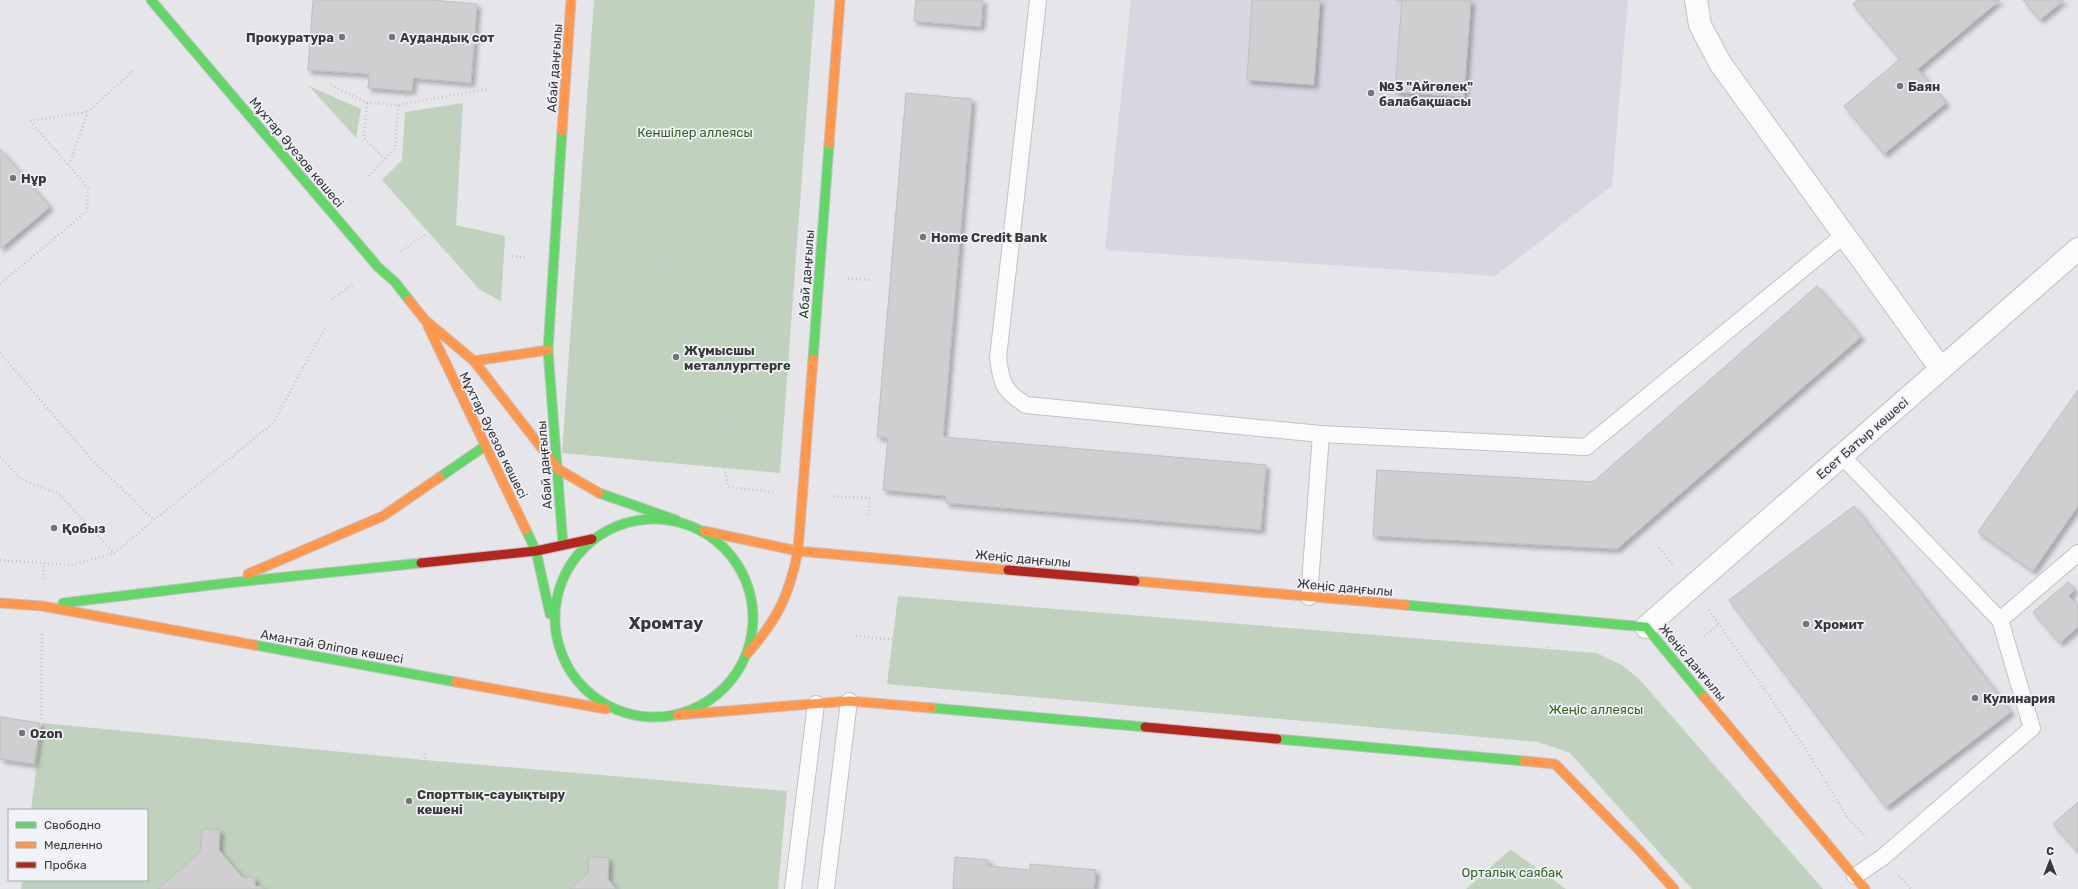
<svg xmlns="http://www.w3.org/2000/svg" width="2078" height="889" font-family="Rubik,sans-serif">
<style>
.built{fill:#d6d7e1}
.green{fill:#c0d2bd}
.building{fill:#d0ced0;stroke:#bebdbf;filter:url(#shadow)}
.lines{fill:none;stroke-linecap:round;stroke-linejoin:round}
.lane-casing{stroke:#c2c2c6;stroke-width:18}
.street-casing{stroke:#c2c2c6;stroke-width:24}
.fast-casing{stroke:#c2c2c6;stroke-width:11}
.slow-casing{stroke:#c2c2c6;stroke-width:11}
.jam-casing{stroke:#c2c2c6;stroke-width:11}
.path{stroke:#c6c6c8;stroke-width:2.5;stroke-dasharray:1 3;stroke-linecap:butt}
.lane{stroke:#fbfbfc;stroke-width:16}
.street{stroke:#fbfbfc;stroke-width:22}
.fast{stroke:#63d668;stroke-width:9}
.slow{stroke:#ff974d;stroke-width:9}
.jam{stroke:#b3261e;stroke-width:9}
.poi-dot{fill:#757578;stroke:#f1f2f8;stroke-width:1.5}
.labels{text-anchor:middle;stroke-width:3.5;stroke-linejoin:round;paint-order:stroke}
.poi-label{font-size:13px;font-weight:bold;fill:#38383b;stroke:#f1f2f8;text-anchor:start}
.street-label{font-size:13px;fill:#38383b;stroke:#f1f2f8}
.park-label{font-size:13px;fill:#346523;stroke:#f1f2f8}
.district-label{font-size:17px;font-weight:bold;fill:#38383b;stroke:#f1f2f8}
</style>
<defs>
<filter id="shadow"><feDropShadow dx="3.5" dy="3.5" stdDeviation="2" flood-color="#0004"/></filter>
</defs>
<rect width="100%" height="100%" fill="#e5e5ea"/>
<path class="built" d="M1131 0H1628L1612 186 1495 276 1105 250Z"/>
<g class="green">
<path d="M594 0H815L780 473 562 453Z"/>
<path d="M309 86 361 109 356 138Z"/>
<path d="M463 103 456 225 505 236 501 301 480 290 382 180 402 160 405 112Z"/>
<path d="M898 596 1596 653 1622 665 1640 680 1823 889H1692L1570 753 1538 742 887 684Z"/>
<path d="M42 723 425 760 787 791 778 889H21L22 880H147V810H31Z"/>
<path d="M1510 850H1511L1566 889H1466Z"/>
</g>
<g class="building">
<path d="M313 0H431L477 4 471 83 413 78 412 91 368 88 369 74 308 70Z"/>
<path d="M916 0H983L981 27 914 21Z"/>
<path d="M1252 0H1320L1314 85 1247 80Z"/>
<path d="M1396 0H1471L1464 97 1395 92 1402 0Z"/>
<path d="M1858 0H2000L1918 69 1946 103 1884 154 1844 106 1900 59 1853 4Z"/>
<path d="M2023 0H2064L2040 20Z"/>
<path d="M906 93 972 99 943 437 1266 465 1261 530 946 503V496L883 490 888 438 877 437Z"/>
<path d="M0 149 50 207 0 249Z"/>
<path d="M1817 286 1861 337 1617 549 1373 536 1377 470 1593 482Z"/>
<path d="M2078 390V506L2033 571 1978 532Z"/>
<path d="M1854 506 2011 712 1886 807 1729 600Z"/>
<path d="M2068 582 2075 590 2069 596 2078 606V627L2060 643 2033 612Z"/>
<path d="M0 717 40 723 34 764 0 759Z"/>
<path d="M2078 802V852L2053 824Z"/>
<path d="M202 829 220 830 219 850 242 877 255 878V886L264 887 263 889H158L200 852Z"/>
<path d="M589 856 609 858 608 879 616 889H570L588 873Z"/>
<path d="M955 857 989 860 988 866 1030 870V864L1096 870 1094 889H953Z"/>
</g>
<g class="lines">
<g class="lane-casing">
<g id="lane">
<path d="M1038 0 998 358C1002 385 1003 390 1026 405L1321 434 1586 447 1844 235"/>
<path d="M1842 456 2000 620 2032 728 1883 857 1855 876"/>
<path d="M1309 597 1321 434"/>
<path d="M2000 620 2078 553"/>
<path d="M793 889 816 704"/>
<path d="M826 889 849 701"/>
</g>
</g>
<g class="street-casing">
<g id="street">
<path d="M1696 0 1700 25 1720 63 1941 369"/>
<path d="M1646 627 2078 249"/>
</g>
</g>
<g class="fast-casing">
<g id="fast">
<path d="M151 0 378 267 395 282 409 300"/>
<path d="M562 131 548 350 563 545"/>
<path d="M813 359 829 144"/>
<path d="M440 477 485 446"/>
<path d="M599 493 676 520"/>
<circle cx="654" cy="618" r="99"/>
<path d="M526 530 536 551 550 614"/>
<path d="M63 603 228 583 421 563"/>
<path d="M1405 605 1646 627 1704 697"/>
<path d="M254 645 456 682"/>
<path d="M932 708 1145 727"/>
<path d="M1277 739 1524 761"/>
</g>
</g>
<g class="slow-casing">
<g id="slow">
<path d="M562 131 571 0"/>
<path d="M829 144 840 0"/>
<path d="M409 300 425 320 474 361 558 469 599 493"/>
<path d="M428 326 526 530"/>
<path d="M474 361 548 350"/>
<path d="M704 531 798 551 1008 570"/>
<path d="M248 574 383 516 440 477"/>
<path d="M1135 581 1405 605"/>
<path d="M0 603 42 606 254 645"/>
<path d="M748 653C778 618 789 596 798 551L813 359"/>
<path d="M456 682 606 709"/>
<path d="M1704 697 1865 889"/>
<path d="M677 715 849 701 932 708"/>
<path d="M1524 761 1555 764 1639 850 1674 889"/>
</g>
</g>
<g class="jam-casing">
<g id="jam">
<path d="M421 563 536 551 592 539"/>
<path d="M1008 570 1135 581"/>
<path d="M1145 727 1277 739"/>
</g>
</g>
<g class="path">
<path d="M723 0 701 323 734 325 724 465 728 487 774 492"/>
<path d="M331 85 367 103 398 105 488 89"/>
<path d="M367 103 364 138 385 159"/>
<path d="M30 121 87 112"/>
<path d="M69 165 88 112 134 70"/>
<path d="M369 176 395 148 398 105"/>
<path d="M401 251 426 234"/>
<path d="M512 256 525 257"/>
<path d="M582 259 654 261 791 274"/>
<path d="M848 279 870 280"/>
<path d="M0 284 87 211 88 188 30 121"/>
<path d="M332 299 354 284"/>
<path d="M0 353 93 461 154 520"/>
<path d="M616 419 727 426"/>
<path d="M0 457 21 479 59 494 114 553 273 423 325 328"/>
<path d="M614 458 624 317 658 319 682 0"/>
<path d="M829 496 869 498V517"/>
<path d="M1659 548 1674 566"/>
<path d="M0 560 71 565 114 553"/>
<path d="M43 579 44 563"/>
<path d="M1709 610 1805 748 1848 818 1866 837"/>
<path d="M856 636 1587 702 1754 889"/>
<path d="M1704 636 1719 624"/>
<path d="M41 719 42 634"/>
<path d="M1542 735 1549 698V647"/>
<path d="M1565 738 1640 680"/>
<path d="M422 794 425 752"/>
<path d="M1899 876 1911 889"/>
</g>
<use href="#lane" class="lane"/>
<use href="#street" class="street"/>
<use href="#fast" class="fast"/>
<use href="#slow" class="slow"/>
<use href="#jam" class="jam"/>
</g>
<g class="poi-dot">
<circle cx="342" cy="37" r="4"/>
<circle cx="392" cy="37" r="4"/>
<circle cx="1900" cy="86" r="4"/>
<circle cx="1371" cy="93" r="4"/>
<circle cx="13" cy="178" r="4"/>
<circle cx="923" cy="237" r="4"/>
<circle cx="676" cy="357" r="4"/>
<circle cx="54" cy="528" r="4"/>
<circle cx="1806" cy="624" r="4"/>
<circle cx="1975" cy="698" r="4"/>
<circle cx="22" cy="733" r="4"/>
<circle cx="409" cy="801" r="4"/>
</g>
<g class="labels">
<g class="poi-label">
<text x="334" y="42" text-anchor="end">Прокуратура</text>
<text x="400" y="42">Аудандық сот</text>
<text x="1379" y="91">№3 "Айгөлек"<tspan x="1379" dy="15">балабақшасы</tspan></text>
<text x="1908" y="91">Баян</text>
<text x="21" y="183">Нұр</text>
<text x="931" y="242">Home Credit Bank</text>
<text x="684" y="355">Жұмысшы<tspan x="684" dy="15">металлургтерге</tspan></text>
<text x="62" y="533">Қобыз</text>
<text x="1814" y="629">Хромит</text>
<text x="1983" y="703">Кулинария</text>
<text x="30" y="738">Ozon</text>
<text x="417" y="799">Спорттық-сауықтыру<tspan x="417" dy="15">кешені</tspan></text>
</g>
<g class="street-label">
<text transform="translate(554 68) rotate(-86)" y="5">Абай даңғылы</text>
<text transform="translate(297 152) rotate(50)" y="5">Мұхтар Әуезов көшесі</text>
<text transform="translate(806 274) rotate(-86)" y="5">Абай даңғылы</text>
<text transform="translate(494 435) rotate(64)" y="5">Мұхтар Әуезов көшесі</text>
<text transform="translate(1862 438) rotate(-41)" y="5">Есет Батыр көшесі</text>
<text transform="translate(544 465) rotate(-94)" y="5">Абай даңғылы</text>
<text transform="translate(1023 558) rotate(5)" y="5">Жеңіс даңғылы</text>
<text transform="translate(1345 587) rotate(5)" y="5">Жеңіс даңғылы</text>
<text transform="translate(332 646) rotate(10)" y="5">Амантай Әліпов көшесі</text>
<text transform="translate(1693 662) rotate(50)" y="5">Жеңіс даңғылы</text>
</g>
<g class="park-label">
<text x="695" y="137">Кеншілер аллеясы</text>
<text x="1596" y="714">Жеңіс аллеясы</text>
<text x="1512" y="877">Орталық саябақ</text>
</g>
<g class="district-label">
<text x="666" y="629">Хромтау</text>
</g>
</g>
<rect x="8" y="809" width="140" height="72" fill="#f1f2f8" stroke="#a7a8ac"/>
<rect x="16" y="822" width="20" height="6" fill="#63d668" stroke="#a7a8ac"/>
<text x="44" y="829" font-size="12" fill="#38383b">Свободно</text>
<rect x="16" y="842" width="20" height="6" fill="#ff974d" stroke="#a7a8ac"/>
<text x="44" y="849" font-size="12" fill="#38383b">Медленно</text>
<rect x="16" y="862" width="20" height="6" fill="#b3261e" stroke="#a7a8ac"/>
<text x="44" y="869" font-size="12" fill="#38383b">Пробка</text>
<g transform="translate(2050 861)" stroke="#f1f2f8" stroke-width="3" paint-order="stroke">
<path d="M0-3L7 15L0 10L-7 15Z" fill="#38383b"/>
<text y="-6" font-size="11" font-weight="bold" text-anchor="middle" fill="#38383b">С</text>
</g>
</svg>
